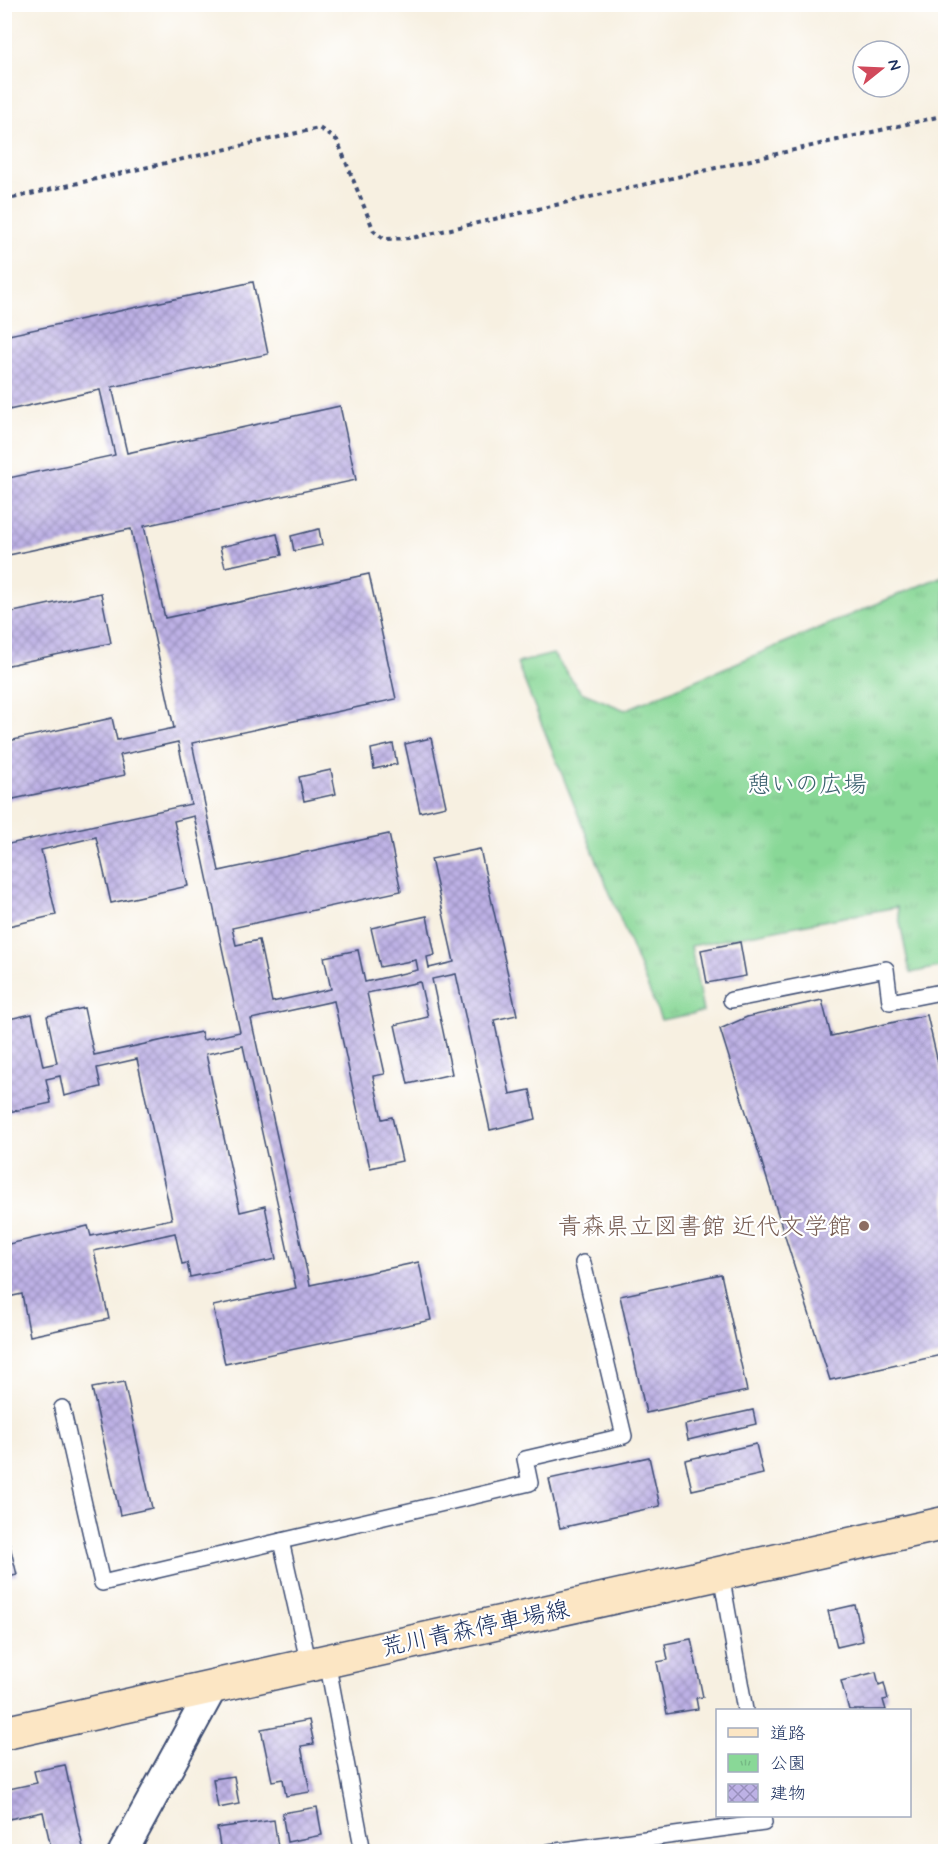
<svg xmlns="http://www.w3.org/2000/svg" width="950" height="1856" font-family="Mynerve,'Klee One',sans-serif">
<style>
.park{fill:url(#park-tufts);stroke:#52847a;stroke-width:1.5}
.building{fill:url(#building-cross-hatch)}
.lines{fill:none;stroke-linecap:round;stroke-linejoin:round}
.lane-casing{stroke:#3c4c72;stroke-width:18}
.street-casing{stroke:#3c4c72;stroke-width:32}
.secondary-casing{stroke:#3c4c72;stroke-width:36}
.path{stroke:#3c4c72;stroke-width:4;stroke-dasharray:4.5 4.5;stroke-linecap:butt}
.lane{stroke:#fff;stroke-width:15}
.street{stroke:#fff;stroke-width:28}
.secondary{stroke:#fce6c4;stroke-width:33}
.education-dot{fill:#8d6e63;stroke:#fff;stroke-width:2}
.labels{text-anchor:middle;stroke-width:4.5;stroke-linejoin:round;paint-order:stroke}
.park-label{font-size:24px;fill:#3c626f;stroke:#fff}
.education-label{font-size:24px;fill:#785e54;stroke:#fff;text-anchor:end}
.street-label{font-size:24px;fill:#1b2f5e;stroke:#fff}
</style>
<defs>
<pattern id="park-tufts" width="24" height="20" patternUnits="userSpaceOnUse" patternTransform="scale(1.5)"><rect width="24" height="20" fill="#89d897"/><path d="M3 7l-1-3M5 7V3M7 7l1-3M15 17l-1-3M17 17v-4M19 17l1-3" fill="none" stroke="#76ba85"/></pattern>
<pattern id="building-cross-hatch" width="8" height="8" patternUnits="userSpaceOnUse" patternTransform="scale(1.5)"><rect width="8" height="8" fill="#bdb1e5"/><path d="M0 0l8 8M0 8l8-8" fill="none" stroke="#9990bd"/></pattern>
</defs>
<rect width="100%" height="100%" fill="#fff"/>
<filter id="ink" filterUnits="userSpaceOnUse"><feTurbulence type="fractalNoise" baseFrequency=".0167" numOctaves="2"/><feDisplacementMap in="SourceGraphic" scale="12" xChannelSelector="R" yChannelSelector="G"/><feConvolveMatrix kernelMatrix="1 2 1 2 8 2 1 2 1" color-interpolation-filters="sRGB"/></filter>
<filter id="wash" filterUnits="userSpaceOnUse"><feTurbulence type="fractalNoise" baseFrequency=".008" numOctaves="4" result="noise"/><feDisplacementMap in="SourceGraphic" scale="24" xChannelSelector="R" yChannelSelector="G"/><feGaussianBlur stdDeviation="1.35" result="paint"/><feColorMatrix in="noise" values="0 0 0 0 0 0 0 0 0 0 0 0 0 0 0 0 0 1.4 0 .05"/><feComposite in="paint" operator="in"/></filter>
<g filter="url(#wash)">
<rect width="100%" height="100%" fill="#f7f0e1"/>
<path class="park" d="M945 575V966L910 973 897 907 691 946 703 1012 661 1020 517 663 553 654 581 692 625 710Z"/>
<g id="blocks">
<g class="building">
<path d="M253 282 268 354 112 387 127 453 340 406 356 480 144 526 165 618 369 574 396 699 192 743 219 871 389 834 401 891 232 928 236 945 259 940 272 1002 331 989 324 957 358 950 365 982 418 970 416 960 380 967 371 928 427 916 435 955 427 957 429 968 454 962 431 859 480 849 517 1015 494 1020 510 1094 530 1090 536 1119 490 1130 456 974 432 979 452 1074 408 1084 395 1025 428 1017 420 982 367 993 385 1074 373 1076 382 1119 392 1117 402 1161 370 1168 334 1001 251 1019 310 1285 419 1262 431 1320 225 1364 213 1306 296 1288 243 1046 206 1054 240 1212 265 1206 276 1259 190 1277 187 1263 182 1264 175 1233 94 1251 109 1319 30 1336 22 1294 4 1298V1245L88 1226 91 1236 172 1219 137 1059 97 1068 101 1087 64 1096 60 1076 46 1079 51 1103 4 1113V1020L32 1014 43 1066 57 1063 47 1016 84 1008 94 1055 201 1032 203 1040 240 1032 194 816 174 821 188 886 111 903 96 837 41 850 56 915 4 927V845L191 804 178 742 120 755 125 775 4 801V742L112 718 117 740 174 728 131 529 4 556V479L115 455 100 390 4 411V336Z"/>
<path d="M319 529 322 545 294 551 291 536Z"/>
<path d="M277 534 282 555 225 567 220 547Z"/>
<path d="M101 593 111 643 4 666V614Z"/>
<path d="M431 738 446 806 420 812 405 744Z"/>
<path d="M393 744 397 764 374 769 371 749Z"/>
<path d="M331 770 336 794 304 801 299 777Z"/>
<path d="M740 942 746 976 707 983 701 950Z"/>
<path d="M822 1000 831 1036 927 1015 946 1097V1354L830 1380 720 1029 747 1017Z"/>
<path d="M721 1274 747 1391 646 1413 620 1296Z"/>
<path d="M124 1382 152 1508 120 1515 92 1388Z"/>
<path d="M753 1410 756 1424 688 1440 685 1425Z"/>
<path d="M756 1444 763 1474 692 1490 685 1460Z"/>
<path d="M649 1457 660 1506 560 1528 549 1479Z"/>
<path d="M4 1521 17 1575 4 1578Z"/>
<path d="M855 1605 863 1641 837 1647 828 1611Z"/>
<path d="M691 1639 703 1697 696 1698 698 1709 667 1714 657 1662 668 1660 665 1644Z"/>
<path d="M876 1672 879 1685 884 1683 888 1699 883 1700 886 1710H849L841 1681Z"/>
<path d="M309 1720 314 1744 301 1746 310 1792 286 1796 283 1779 272 1781 261 1729Z"/>
<path d="M65 1765 84 1852H52L43 1812 4 1820V1790L37 1783 34 1771Z"/>
<path d="M234 1776 239 1804 218 1808 213 1779Z"/>
<path d="M317 1807 322 1835 287 1842 282 1813Z"/>
<path d="M274 1820 278 1847 292 1846V1852H221L217 1828Z"/>
</g>
</g>
</g>
<g filter="url(#ink)">
<use href="#blocks" fill-opacity="0" stroke="#3c4c72" stroke-width="1.5"/>
<g class="lines">
<g class="lane-casing">
<g id="lane">
<path d="M731 1000 886 969 890 1002 946 991"/>
<path d="M62 1408 102 1583 281 1541 309 1665"/>
<path d="M281 1541 530 1483 525 1459 624 1436 583 1263"/>
<path d="M721 1574 745 1710"/>
<path d="M327 1661 363 1852"/>
<path d="M549 1852 764 1823 763 1816"/>
</g>
</g>
<g class="street-casing">
<path id="street" d="M123 1852 213 1687"/>
</g>
<g class="secondary-casing">
<path id="secondary" d="M4 1733 946 1523"/>
</g>
<path class="path" d="M4 200 319 128 337 140 374 231 384 239 412 238 946 115"/>
<use href="#lane" class="lane"/>
<use href="#street" class="street"/>
<use href="#secondary" class="secondary"/>
</g>
</g>
<circle class="education-dot" cx="864" cy="1226" r="6"/>
<g class="labels">
<g class="park-label">
<text x="807" y="792">憩いの広場</text>
</g>
<g class="education-label">
<text x="852" y="1234">青森県立図書館 近代文学館</text>
</g>
<g class="street-label">
<text transform="translate(475 1628) rotate(-12)" y="8">荒川青森停車場線</text>
</g>
</g>
<rect width="950" height="1856" fill="none" stroke="#fff" stroke-width="24"/>
<rect x="716" y="1709" width="195" height="108" fill="#ffffff" stroke="#a4acbf" stroke-width="1.5"/>
<rect x="728" y="1728" width="30" height="9" fill="#fce6c4" stroke="#a4acbf" stroke-width="1.5"/>
<text x="770" y="1739" font-size="18" fill="#1b2f5e">道路</text>
<rect x="728" y="1754" width="30" height="18" fill="url(#park-tufts)" stroke="#a4acbf" stroke-width="1.5"/>
<text x="770" y="1769" font-size="18" fill="#1b2f5e">公園</text>
<rect x="728" y="1784" width="30" height="18" fill="url(#building-cross-hatch)" stroke="#a4acbf" stroke-width="1.5"/>
<text x="770" y="1799" font-size="18" fill="#1b2f5e">建物</text>
<g transform="translate(881 69) rotate(72)"><circle r="28" fill="#ffffff" stroke="#a4acbf" stroke-width="1.5"/>
<path d="M0-4.5L10 22L0 15L-10 22Z" fill="#d1495b"/>
<text y="-9" font-size="16" font-weight="bold" text-anchor="middle" fill="#1b2f5e">N</text>
</g>
</svg>
